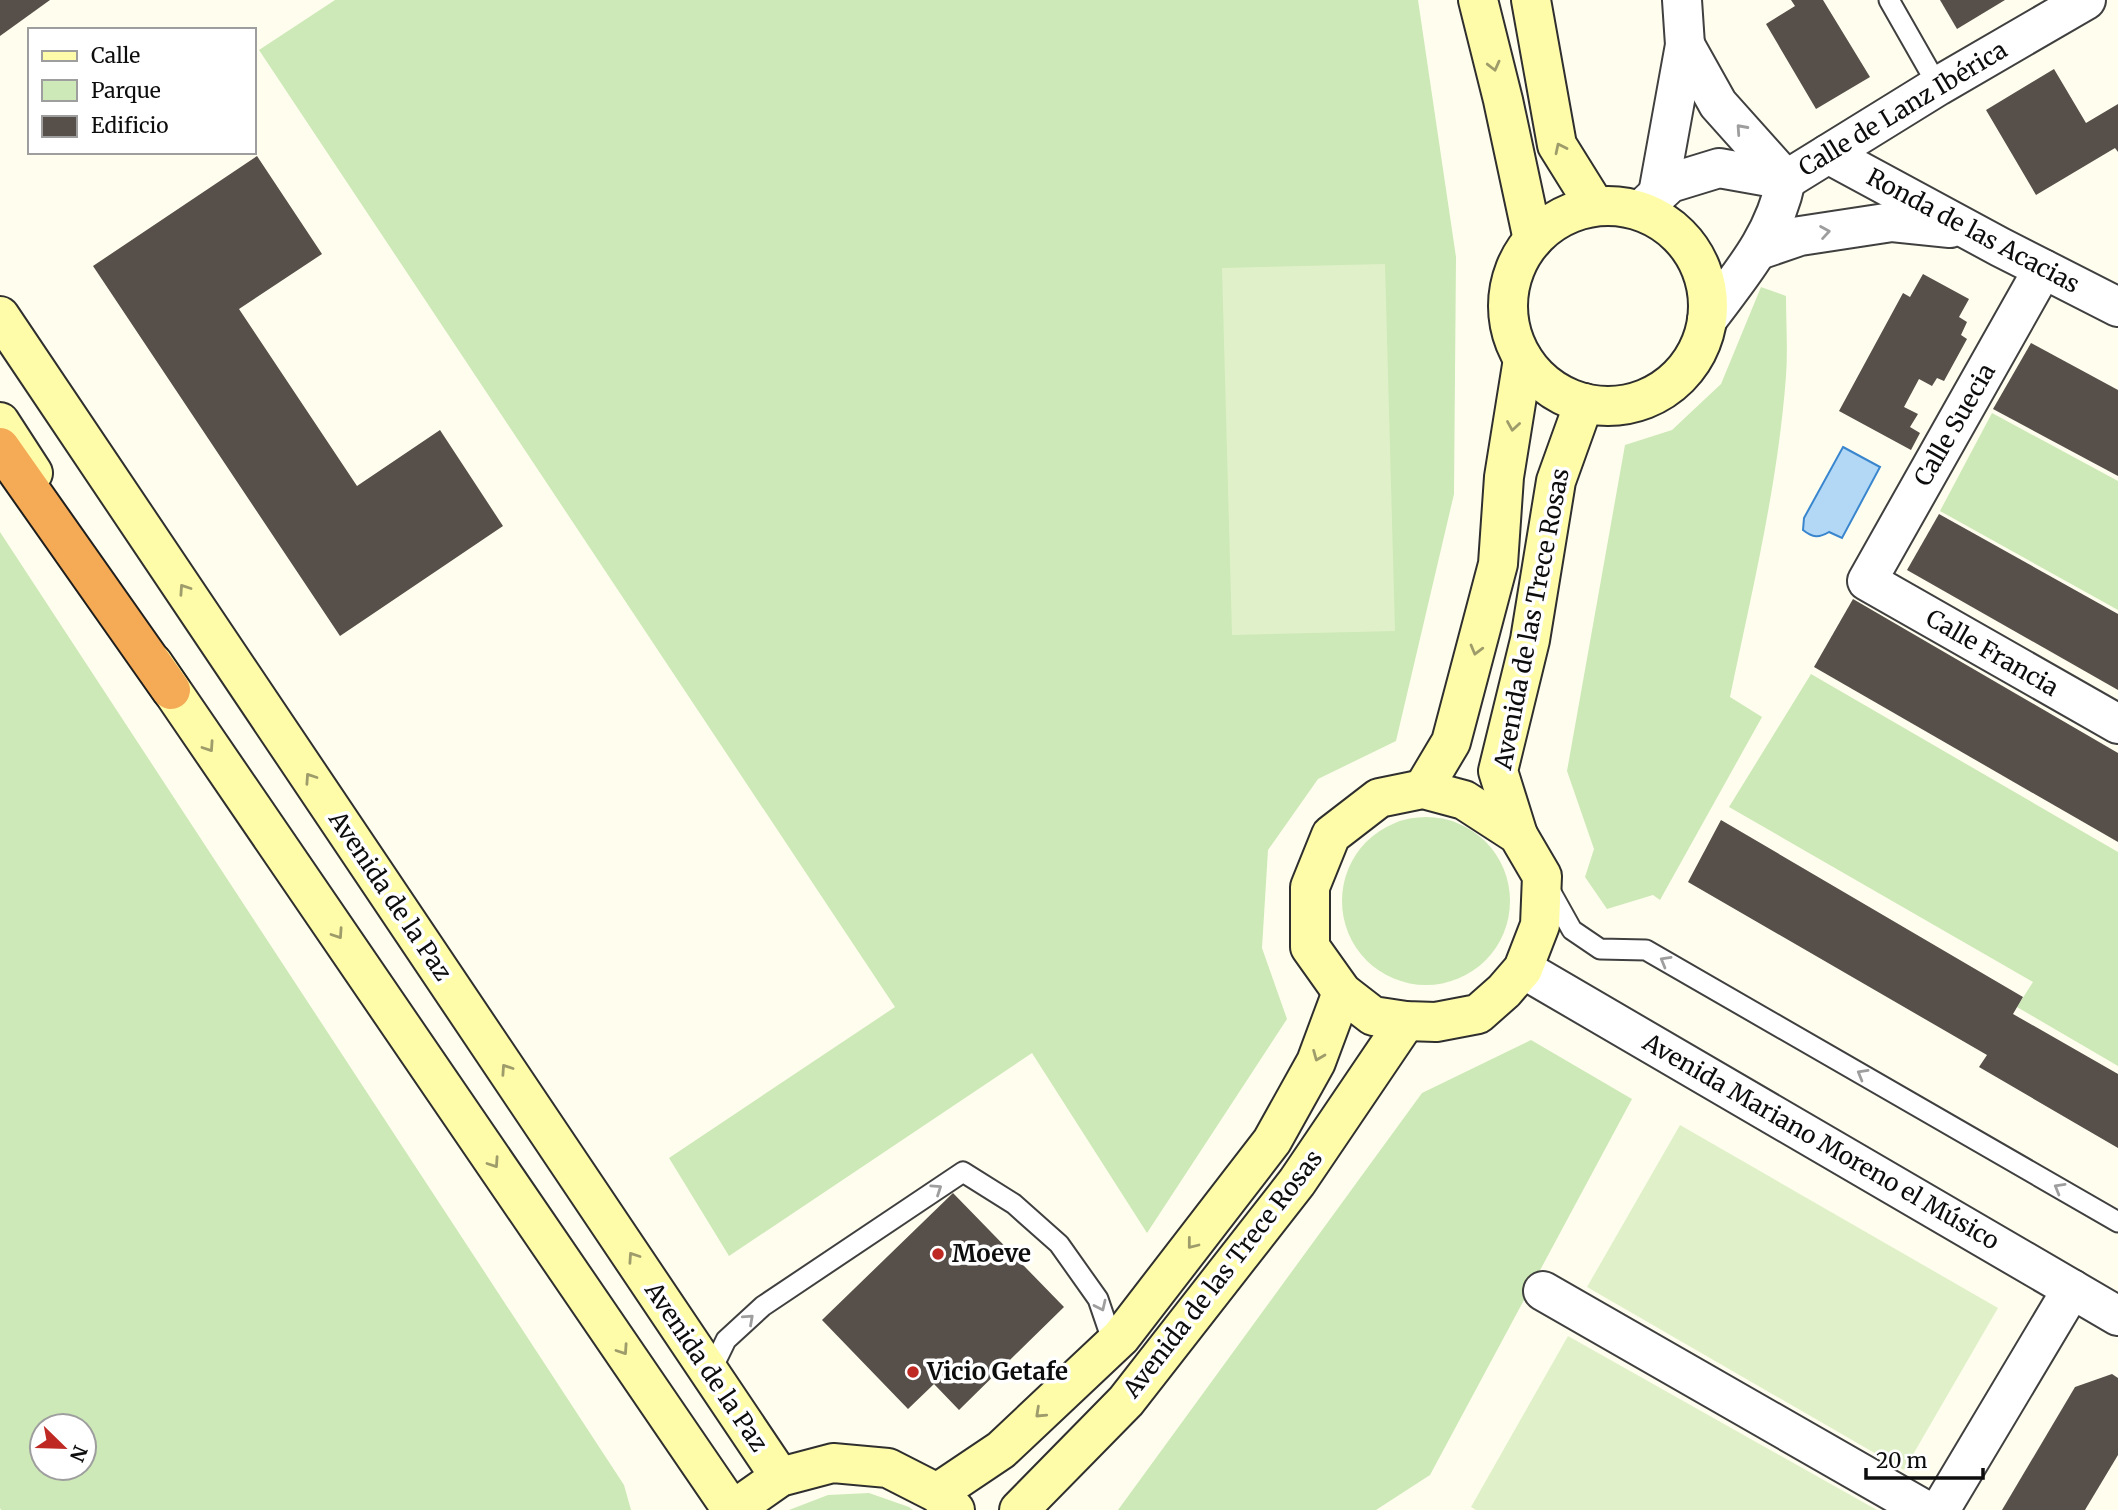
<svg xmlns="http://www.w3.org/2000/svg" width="2118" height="1510" font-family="Merriweather,serif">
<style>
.green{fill:#cde9b7;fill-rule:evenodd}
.pitch{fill:#e0f1c9}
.water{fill:#b2d8f6;stroke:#3986ce;stroke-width:2}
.building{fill:#564f4a}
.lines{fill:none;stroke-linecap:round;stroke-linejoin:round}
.lane-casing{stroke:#404040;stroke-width:23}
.street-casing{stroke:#404040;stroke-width:42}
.secondary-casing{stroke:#2f2f2f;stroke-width:42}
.highway-casing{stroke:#1e1e1e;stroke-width:42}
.lane{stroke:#fff;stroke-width:19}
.street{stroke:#fff;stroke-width:38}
.secondary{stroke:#fffca9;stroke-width:38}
.highway{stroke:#f5ab56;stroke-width:38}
.oneway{stroke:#9e9c6b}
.oneway2{stroke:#9e9e9e}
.poi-dot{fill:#be2924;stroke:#fff;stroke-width:2.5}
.labels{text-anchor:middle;stroke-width:7;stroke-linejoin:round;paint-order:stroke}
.street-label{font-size:24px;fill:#0d0d0d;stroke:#fff}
.poi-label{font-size:24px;font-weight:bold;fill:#0d0d0d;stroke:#fff;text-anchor:start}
</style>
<rect width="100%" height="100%" fill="#fffdee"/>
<g class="green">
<path d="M335 0H1418L1456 257 1454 494 1396 741 1318 779 1268 850 1262 948 1287 1019 1147 1233 1032 1053 729 1256 669 1158 895 1007 259 50Z"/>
<path d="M1761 287 1786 296C1786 322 1788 350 1786 376 1778 484 1752 591 1730 697L1762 717 1660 900 1653 895 1607 909 1585 877 1594 849 1567 771 1625 445 1672 430 1721 384Z"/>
<path d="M1992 413 2118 481V610L1940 511Z"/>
<path d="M0 532 624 1485 631 1510H1L0 1508ZM42 1426H84V1468H42Z"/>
<path d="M1811 674 2118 852V1066L2017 1007 2033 982 1729 807Z"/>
<circle cx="1426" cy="901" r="84"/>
<path d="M1531 1040 1632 1099 1430 1475 1376 1510H1118L1422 1093Z"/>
<path d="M869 1493 909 1507 913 1510H789L828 1495Z"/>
</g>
<g class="pitch">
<path d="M1385 264 1395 631 1232 635 1222 268Z"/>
<path d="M1680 1125 1998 1308 1904 1470 1587 1287Z"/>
<path d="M1568 1336 1877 1510H1476L1471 1507Z"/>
</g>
<path class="water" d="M1843 447 1880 467 1842 538 1829 532C1819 538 1813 538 1803 530L1804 518Z"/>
<g class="building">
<path d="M0 0H50L0 36Z"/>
<path d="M1791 0H1823L1870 77 1816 109 1766 24 1795 6Z"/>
<path d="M1940 0H2005L1957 29Z"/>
<path d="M2054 69 2086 123 2118 104V152L2115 148 2036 195 1986 110Z"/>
<path d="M257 156 322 254 239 309 357 486 440 430 503 526 340 636 93 266Z"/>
<path d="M1923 274 1969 299 1959 317 1967 322 1961 335 1967 339 1944 381 1937 378 1932 386 1919 379 1904 407 1918 414 1910 427 1920 433 1911 450 1839 411 1903 293 1910 297Z"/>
<path d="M2031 343 2118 390V476L1993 409Z"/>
<path d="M1939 514 2118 614V690L1907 570Z"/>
<path d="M1853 599 2118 753V842L1814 667Z"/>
<path d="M1721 820 2023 997 2013 1014 2118 1074V1148L1979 1067 1987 1055 1688 882Z"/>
<path d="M953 1193 1064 1307 959 1410 934 1384 908 1409 822 1320Z"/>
<path d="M2112 1374 2118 1378V1455L2085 1510H2002L2075 1387Z"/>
</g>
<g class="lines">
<g class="lane-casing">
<g id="lane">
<path d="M1889 0 1938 86"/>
<path d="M1548 887 1572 930 1600 949 1646 950 2118 1222"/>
<path d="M710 1373 726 1340 763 1306 963 1172 1014 1204 1059 1244 1098 1299 1113 1343"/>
</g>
</g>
<g class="street-casing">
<g id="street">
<path d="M1685 45 1718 104 1786 180"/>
<path d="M1828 154 2000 247 2118 307"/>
<path d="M1658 194 1685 45 1682 0"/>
<path d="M1641 210 1670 183 1719 168 1786 180 1938 86 2086 0"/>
<path d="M1759 250 1800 236 1892 222 1950 228"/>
<path d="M2043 269 1867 581 2118 724"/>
<path d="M1707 320C1741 274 1774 238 1786 180"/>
<path d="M1523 969 2118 1316"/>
<path d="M1543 1291 1925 1510"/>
<path d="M1940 1510 2072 1289"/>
</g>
</g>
<g class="secondary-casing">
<g id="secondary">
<path d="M1478 0 1503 100 1533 240"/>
<path d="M1531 0 1557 145 1595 206"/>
<circle cx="1608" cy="306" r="100"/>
<path d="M0 316 780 1477"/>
<path d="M0 422 33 473"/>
<path d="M153 663 732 1510"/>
<path d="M1423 789 1464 800 1518 835 1542 876 1540 925 1523 969 1504 991 1478 1014 1436 1022 1406 1021 1373 1016 1342 992 1310 947V887L1331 835 1379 798Z"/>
<path d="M1423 789 1451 742 1498 564 1504 477 1523 359"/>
<path d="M1518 835 1498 771 1530 640 1556 481 1584 403"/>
<path d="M937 1493 1001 1450 1121 1337 1272 1141 1316 1062 1342 992"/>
<path d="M733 1510 780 1477 833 1463 888 1468 937 1493 955 1510"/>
<path d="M1019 1510 1126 1401 1297 1182 1406 1021"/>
</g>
</g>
<g class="highway-casing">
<path id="highway" d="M0 447 171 690"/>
</g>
<use href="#lane" class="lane"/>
<use href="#street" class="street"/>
<use href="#secondary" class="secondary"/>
<use href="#highway" class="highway"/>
</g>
<defs><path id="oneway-chevron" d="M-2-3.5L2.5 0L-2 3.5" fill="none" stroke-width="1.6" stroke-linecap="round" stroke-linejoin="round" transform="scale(1.75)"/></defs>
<g class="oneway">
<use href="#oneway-chevron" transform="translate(1494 66) rotate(76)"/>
<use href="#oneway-chevron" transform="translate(1560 148) rotate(-116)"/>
<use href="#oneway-chevron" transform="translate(1513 426) rotate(99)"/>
<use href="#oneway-chevron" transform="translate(184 589) rotate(-124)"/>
<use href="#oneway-chevron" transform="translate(1476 650) rotate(105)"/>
<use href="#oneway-chevron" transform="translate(209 747) rotate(56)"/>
<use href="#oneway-chevron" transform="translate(310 778) rotate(-124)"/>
<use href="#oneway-chevron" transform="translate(338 934) rotate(56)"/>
<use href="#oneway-chevron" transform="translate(1318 1056) rotate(112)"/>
<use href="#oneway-chevron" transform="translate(506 1069) rotate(-124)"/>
<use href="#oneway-chevron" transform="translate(494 1163) rotate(56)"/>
<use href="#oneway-chevron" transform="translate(1192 1244) rotate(128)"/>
<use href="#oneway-chevron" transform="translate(633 1257) rotate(-124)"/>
<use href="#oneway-chevron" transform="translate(623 1350) rotate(56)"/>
<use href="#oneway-chevron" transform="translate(1040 1413) rotate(137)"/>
</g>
<g class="oneway2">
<use href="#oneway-chevron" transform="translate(1741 129) rotate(-132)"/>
<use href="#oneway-chevron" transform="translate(1825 232) rotate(-9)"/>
<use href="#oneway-chevron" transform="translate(1665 961) rotate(-150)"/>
<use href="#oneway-chevron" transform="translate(1862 1074) rotate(-150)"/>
<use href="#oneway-chevron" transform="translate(2059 1188) rotate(-150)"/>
<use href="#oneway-chevron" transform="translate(937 1189) rotate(-34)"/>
<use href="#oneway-chevron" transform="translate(1101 1306) rotate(65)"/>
<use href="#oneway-chevron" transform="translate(749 1319) rotate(-42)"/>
</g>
<g class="poi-dot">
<circle cx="938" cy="1254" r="7"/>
<circle cx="913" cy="1372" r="7"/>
</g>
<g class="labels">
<g class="street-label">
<text transform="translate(1903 109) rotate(-31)" y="8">Calle de Lanz Ibérica</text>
<text transform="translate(1973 231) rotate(28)" y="8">Ronda de las Acacias</text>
<text transform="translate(1955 425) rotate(-60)" y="8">Calle Suecia</text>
<text transform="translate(1532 619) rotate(-79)" y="8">Avenida de las Trece Rosas</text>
<text transform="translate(1992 653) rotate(30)" y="8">Calle Francia</text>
<text transform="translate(390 896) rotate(56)" y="8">Avenida de la Paz</text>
<text transform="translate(1821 1142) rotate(30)" y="8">Avenida Mariano Moreno el Músico</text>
<text transform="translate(1223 1274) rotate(-52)" y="8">Avenida de las Trece Rosas</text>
<text transform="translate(706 1367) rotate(56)" y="8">Avenida de la Paz</text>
</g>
<g class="poi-label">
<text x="952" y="1262">Moeve</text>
<text x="927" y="1380">Vicio Getafe</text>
</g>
</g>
<rect x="28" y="28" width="228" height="126" fill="#ffffff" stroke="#9e9e9e" stroke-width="2"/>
<rect x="42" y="51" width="35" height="10" fill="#fffca9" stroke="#9e9e9e" stroke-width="2"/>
<text x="91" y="63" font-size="21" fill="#0d0d0d">Calle</text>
<rect x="42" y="80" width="35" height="21" fill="#cde9b7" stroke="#9e9e9e" stroke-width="2"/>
<text x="91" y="98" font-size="21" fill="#0d0d0d">Parque</text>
<rect x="42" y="116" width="35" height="21" fill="#564f4a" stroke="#9e9e9e" stroke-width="2"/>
<text x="91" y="133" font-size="21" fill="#0d0d0d">Edificio</text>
<g transform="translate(63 1447) rotate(113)"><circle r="33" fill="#ffffff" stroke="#9e9e9e" stroke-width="2"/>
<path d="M0-5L12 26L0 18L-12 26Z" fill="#be2924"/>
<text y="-10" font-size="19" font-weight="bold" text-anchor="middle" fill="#0d0d0d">N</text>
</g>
<path d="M1866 1468v10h117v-10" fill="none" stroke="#0d0d0d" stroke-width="3.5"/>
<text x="1876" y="1468" font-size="21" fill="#0d0d0d" stroke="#ffffff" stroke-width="5" paint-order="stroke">20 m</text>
</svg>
